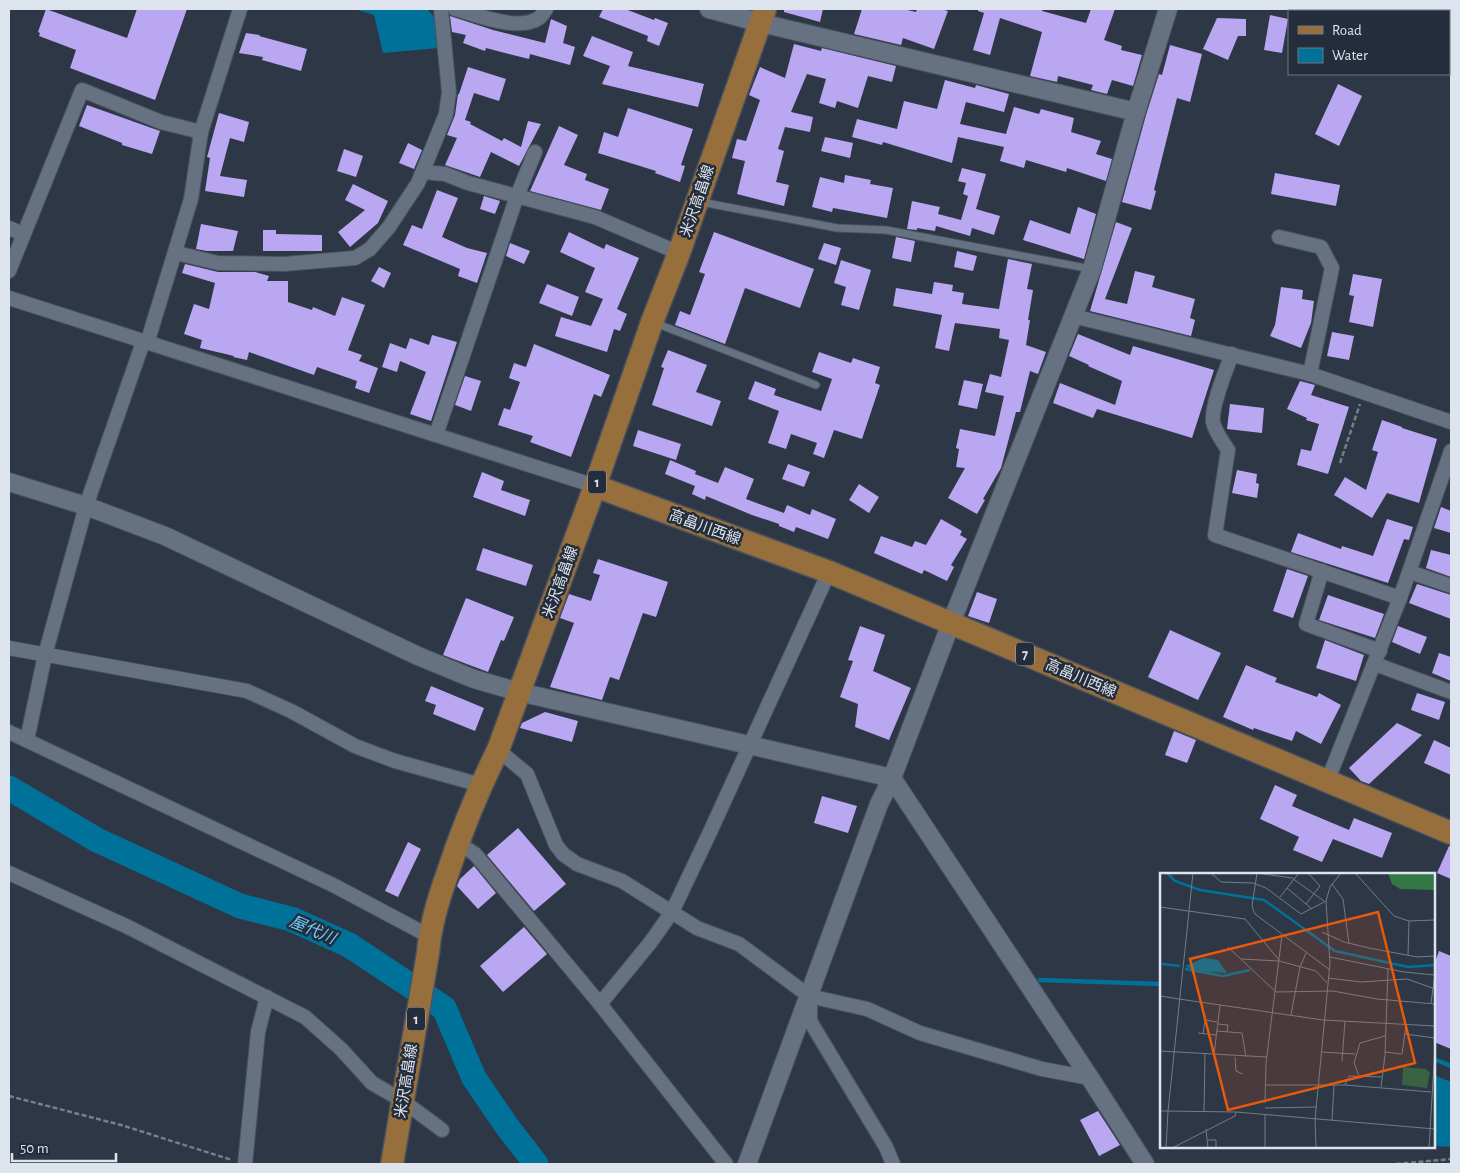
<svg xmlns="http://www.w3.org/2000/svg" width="1460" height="1173" font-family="'Alegreya Sans','Noto Sans JP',sans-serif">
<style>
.water{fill:#00729a}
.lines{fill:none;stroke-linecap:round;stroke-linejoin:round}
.stream{stroke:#00729a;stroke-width:4.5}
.river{stroke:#00729a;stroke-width:25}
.building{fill:#b9a7f1}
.service-casing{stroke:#49525e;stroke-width:9}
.minor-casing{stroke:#49525e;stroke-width:16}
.tertiary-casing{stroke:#49525e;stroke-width:20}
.primary-casing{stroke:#49525e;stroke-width:25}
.path{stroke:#767f8b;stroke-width:2.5;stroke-dasharray:5 2.5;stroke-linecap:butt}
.service{stroke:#667282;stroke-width:7}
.minor{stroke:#667282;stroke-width:14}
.tertiary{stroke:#667282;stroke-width:18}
.primary{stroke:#976f3c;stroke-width:22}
.labels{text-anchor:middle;stroke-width:5;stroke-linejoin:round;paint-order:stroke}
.shield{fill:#242d3b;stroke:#a6adb8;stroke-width:1}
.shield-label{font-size:14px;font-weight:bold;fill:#dde4ed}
.street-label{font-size:15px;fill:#dde4ed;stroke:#242d3b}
.water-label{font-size:16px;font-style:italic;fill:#70cdf9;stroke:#242d3b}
.inset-river{fill:none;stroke:#00729a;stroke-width:2.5}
.inset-road{fill:none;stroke:#737c89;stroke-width:1}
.view{fill:#e8590c;fill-opacity:0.15;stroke:#e8590c;stroke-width:2.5}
.inset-edge{fill:none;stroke:#dde4ed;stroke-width:2.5}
</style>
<rect width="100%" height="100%" fill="#2d3746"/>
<g class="water">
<path d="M355 9H427L434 17 438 48 383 53 374 15Z"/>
<path d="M1434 1075 1451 1082V1147L1434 1146Z"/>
</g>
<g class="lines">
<g class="stream">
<path d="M1040 980 1161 984"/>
<path d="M1434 1059 1451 1066"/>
</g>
<path class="river" d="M9 788 97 840 240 906 291 919 349 945 444 1008 474 1078 506 1125 536 1164"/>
</g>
<g class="building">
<path d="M46 9 127 38 137 9H187L155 100 70 68 76 50 39 36 40 33 38 32Z"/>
<path d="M603 9H625L654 20 655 18 668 23 659 46 647 41 648 36 599 17Z"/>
<path d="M784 9H823L820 22 784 12Z"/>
<path d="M862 9H903L916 12 917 9H941L948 11 934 49 903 38 901 45 854 34Z"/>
<path d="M978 9H1043L1042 11 1086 23 1091 9H1115L1104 40 1122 46 1121 50 1142 55 1133 86 1112 80 1107 94 1091 90 1093 85 1058 76 1057 82 1030 76 1042 32 1000 18 990 55 973 50 984 13 978 11Z"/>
<path d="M1270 15 1288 19 1282 53 1264 50Z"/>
<path d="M450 16 493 30 545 43 551 19 567 26 563 43 575 47 570 65 530 54 529 59 486 48 485 51 463 43 466 35 452 32Z"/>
<path d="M1217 18 1246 19V36H1238L1228 60 1203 49Z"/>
<path d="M246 33 260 35 259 36 307 49 301 71 262 60 263 57 239 53Z"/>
<path d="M592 36 633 52 628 66 704 84 698 107 602 84 610 66 583 56Z"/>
<path d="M794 44 821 51 822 48 896 66 892 82 868 76 858 108 837 101 835 108 819 103 826 79 807 74 791 112 813 117 810 132 785 127 778 149 784 151 776 182 789 185 784 206 737 194 745 161 732 158 737 139 746 141 760 100 749 95 760 67 785 78Z"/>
<path d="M1170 45 1202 54 1190 102 1177 98 1154 190 1156 191 1151 210 1122 202 1146 115 1159 74 1162 75Z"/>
<path d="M468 67 506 79 499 101 474 93 465 120 471 122 470 124 502 141 504 138 521 147 528 121 541 124 519 166 491 152 480 177 445 165 457 138 447 135 455 115 458 94H459Z"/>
<path d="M945 80 975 88 976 85 1009 94 1004 112 966 102 960 124 1006 134 1014 107 1039 114 1041 109 1074 118 1071 132 1101 141 1096 154 1112 159 1106 181 1067 168 1066 172 1026 160 1024 168 1000 161 1004 147 958 137 952 163 883 142 882 145 852 137 857 119 897 129 904 101 937 109Z"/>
<path d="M1338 84 1362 96 1339 146 1315 134Z"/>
<path d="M87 105 160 131 152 154 122 145V143L79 126Z"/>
<path d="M628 108 693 129 681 165 685 166 680 182 655 173 656 171 598 153 604 132 618 137Z"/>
<path d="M219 113 249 122 244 142 230 138 220 176 247 180 244 197 205 191 210 158 207 157Z"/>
<path d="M559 126 578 135 564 165 587 174 585 180 609 189 601 210 530 191Z"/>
<path d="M825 137 853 143 850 158 821 151Z"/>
<path d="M408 143 422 150 414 169 399 163Z"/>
<path d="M344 149 363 156 356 177 337 171Z"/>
<path d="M962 168 986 174 976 209 1000 216 994 235 972 228 970 236 936 226 935 231 917 228V230L907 229 912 201 940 207 938 214 961 220 968 196 963 194 966 183 958 181Z"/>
<path d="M1275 173 1340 185 1336 206 1271 194Z"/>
<path d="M845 175 871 180 870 184 893 188 887 218 833 208 832 212 812 207 820 177 844 183Z"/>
<path d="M353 184 388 201 378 223 350 247 338 232 365 210 345 200Z"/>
<path d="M437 190 458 198 442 237 467 248 487 253 477 283 458 276 460 269 403 245 412 225 422 229Z"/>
<path d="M484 196 500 201 495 214 480 209Z"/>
<path d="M1078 207 1096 214 1084 259 1023 240 1030 220 1070 234Z"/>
<path d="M1116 222 1132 228 1105 299 1127 304 1135 271 1155 276 1152 287 1195 299 1190 318 1195 320 1191 336 1090 311Z"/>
<path d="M201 224 238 231 233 251H207L196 249Z"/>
<path d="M263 230H276V234L322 235V251H263Z"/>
<path d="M569 232 604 249 606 244 639 258 617 309 627 314 620 331 614 329 607 352 555 336 561 317 591 326 603 299 585 292 595 268 560 252Z"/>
<path d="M714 232 814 269 800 308 745 288 725 344 675 325 680 311 690 315 705 274 699 272Z"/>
<path d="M896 237 915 241 911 262 892 258Z"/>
<path d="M510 243 530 251 524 264 506 256Z"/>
<path d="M824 243 841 248 836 265 818 259Z"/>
<path d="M957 251 977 256 973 271 954 267Z"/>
<path d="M1008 259 1032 264 1027 289 1033 290 1028 320H1030L1026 345 1046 352 1038 374 1030 371 1020 412H1016L1001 468 983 499 985 500 977 514 948 498 965 468 956 467 959 449 956 448 960 429 995 436 1004 396 985 392 990 374 1001 377 1009 340 999 338 1000 329 955 323 949 351 935 348 942 315 893 306 896 288 932 294 934 282 953 285 952 291 964 293 962 304 999 309Z"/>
<path d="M841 260 871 270 859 310 841 305 846 287 834 283Z"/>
<path d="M185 264 218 272H255L269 276 267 281H288V302L312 310 313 307 335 316 342 297 365 305 348 350 362 355 359 361 378 368 369 393 355 388 357 381 317 367 314 375 249 352 247 360 233 357 234 356 200 348 202 340 184 334 194 304 209 309 215 283 182 273Z"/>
<path d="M379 267 391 273 384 288 371 281Z"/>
<path d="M1353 274 1382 279 1373 327 1349 322 1354 296 1349 295Z"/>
<path d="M547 284 579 297 572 316 539 303Z"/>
<path d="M1281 287 1303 290 1302 299 1314 301 1311 323 1301 348 1270 336 1275 325Z"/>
<path d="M1332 332 1354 336 1349 360 1327 356Z"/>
<path d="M1078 334 1130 355 1133 346 1214 370 1192 438 1097 409 1093 418 1053 403 1060 383 1115 405 1122 381 1088 366 1089 365 1069 356Z"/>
<path d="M432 335 457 342 431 421 410 414 426 372 400 361 397 372 382 367 390 343 406 349 410 338 429 345Z"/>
<path d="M534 344 610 375 601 397 594 394 571 457 530 442 533 436 498 425 504 408 510 410 520 382 509 378 514 363 526 367Z"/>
<path d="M668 350 707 365 696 392 721 401 712 426 652 405 664 368 661 367Z"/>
<path d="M819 352 851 363 853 358 880 367 875 383 880 385 862 439 834 430 824 458 813 454 817 443 791 434 786 449 768 443 779 411 748 399 755 381 776 389 774 395 821 411 832 379 812 372Z"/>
<path d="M465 376 481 381 471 411 455 405Z"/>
<path d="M964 380 983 384 977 409 958 405Z"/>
<path d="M1300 381 1315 385 1311 395 1349 407 1328 474 1297 465 1301 449 1311 451 1319 424 1306 420 1307 418 1287 409Z"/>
<path d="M1230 404 1264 408 1262 433 1227 429Z"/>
<path d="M1382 420 1402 427V428L1437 439 1419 503 1387 493 1372 518 1334 495 1345 477 1366 490 1378 452 1372 450Z"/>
<path d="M638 430 681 444 676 460 633 446Z"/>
<path d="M670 460 696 471 695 474 718 483 725 467 754 479 746 499 784 513 787 505 810 515 812 509 836 519 828 539 796 527 794 532 779 526V524L752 515 706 496 705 500 692 494 695 486 665 474Z"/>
<path d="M788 464 810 472 804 487 782 479Z"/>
<path d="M1237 470 1257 474 1256 483 1259 484 1257 498 1232 493Z"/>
<path d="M482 472 504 481 501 490 530 500 525 516 473 497Z"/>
<path d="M859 484 879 497 869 513 849 500Z"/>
<path d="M1441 507 1451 511V533L1434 528Z"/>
<path d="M941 519 962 531 960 535 967 539 951 565 954 567 947 581 924 570 922 574 874 553 881 536 912 547 915 541 926 545Z"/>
<path d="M1387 519 1413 527 1409 540 1404 539 1388 583 1291 552 1298 533 1341 549 1342 546 1373 556Z"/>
<path d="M483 548 533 565 526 586 476 570Z"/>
<path d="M1431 550 1451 555V577L1426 568Z"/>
<path d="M598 559 668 582 656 617 643 613 619 680 610 677 602 700 550 687 574 623 560 618 569 594 591 601 600 575 593 573Z"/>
<path d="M1287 569 1308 576 1293 618 1273 611Z"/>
<path d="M1417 584 1451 595V619L1409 603Z"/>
<path d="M977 592 997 599 989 623 968 616Z"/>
<path d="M1328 595 1384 614 1375 638 1319 620Z"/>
<path d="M466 598 514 617 504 641 501 640 488 672 443 655Z"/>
<path d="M860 626 885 635 873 671 911 688 889 740 855 727 858 704 840 697 853 661 848 660Z"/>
<path d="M1398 626 1427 637 1420 654 1392 642Z"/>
<path d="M1170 630 1221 653 1198 700 1148 677Z"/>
<path d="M1325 640 1364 655 1356 681 1316 668Z"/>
<path d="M1439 653 1451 657V681L1432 673Z"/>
<path d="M1246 665 1277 678 1275 682 1317 697 1319 693 1341 705 1321 744 1296 731 1292 741 1254 728 1253 730 1223 717Z"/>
<path d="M431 686 484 708 475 731 433 714 436 705 425 701Z"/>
<path d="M1417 693 1445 702 1439 720 1411 710Z"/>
<path d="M545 712 578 721 572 742 520 728 522 723Z"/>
<path d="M1397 723 1422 735 1369 784 1361 781 1349 768Z"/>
<path d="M1174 731 1196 740 1187 763 1165 755Z"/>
<path d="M1434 740 1451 748V775L1424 763Z"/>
<path d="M1275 785 1297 795 1292 806 1349 830 1354 818 1392 833 1382 858 1333 839 1322 862 1293 850 1299 837 1260 819Z"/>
<path d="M822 796 857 806 848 833 814 823Z"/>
<path d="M518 828 566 884 534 911 487 855Z"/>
<path d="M408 842 421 849 398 897 385 891Z"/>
<path d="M1449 846H1451V879L1437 873Z"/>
<path d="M474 866 496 893 478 909 457 886 460 879Z"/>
<path d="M524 927 547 954 503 992 480 966Z"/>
<path d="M1439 951 1451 956V1049L1434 1042V965Z"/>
<path d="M1098 1111 1120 1145 1099 1156 1080 1120Z"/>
</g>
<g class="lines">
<g class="service-casing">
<g id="service">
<path d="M701 202 837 228 886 230 1091 269"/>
<path d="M655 323 816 385"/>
</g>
</g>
<g class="minor-casing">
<g id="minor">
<path d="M455 9C478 15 518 32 539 18 542 16 544 12 546 9"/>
<path d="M423 172 445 174 468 183 595 217 679 253"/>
<path d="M9 228 23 234"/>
<path d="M1279 237 1321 247 1332 268 1310 374"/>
<path d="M176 253 218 263 284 264 355 258 370 249 389 227 418 183 446 114 449 92 441 9"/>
<path d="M9 271 82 90 161 122 201 132"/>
<path d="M9 298 595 486"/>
<path d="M1073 316 1310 374 1451 422"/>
<path d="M1232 354C1226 370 1211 406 1213 422 1215 432 1223 442 1228 450L1215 535 1400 598"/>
<path d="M436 435 517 196 535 152"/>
<path d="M1322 571 1306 624 1380 651"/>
<path d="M1410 572 1451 586"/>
<path d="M9 648 247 691 291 711 355 746 395 761 481 785"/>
<path d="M1375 664 1451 692"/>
<path d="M9 732 335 886 429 936"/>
<path d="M27 740 45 655 86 506 141 348 149 337 191 199 201 132 240 9"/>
<path d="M498 750 527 774 556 845 563 854 577 864 622 881 697 928 739 944 809 996 867 1009 920 1033 1042 1069 1090 1078"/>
<path d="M1327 782 1400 598 1451 451"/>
<path d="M457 842 475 854 600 1004 726 1164"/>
<path d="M9 873 126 926 305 1017 341 1049 372 1083 403 1101 442 1130"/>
<path d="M810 999V1021L886 1147 893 1164"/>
<path d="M600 1004 650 943 672 912 710 832 829 572"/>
<path d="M245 1164 258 1032 267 997"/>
</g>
</g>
<g class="tertiary-casing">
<g id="tertiary">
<path d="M709 9 761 23 1136 112"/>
<path d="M9 482 86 506 165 536 418 656 474 679 519 692 892 778 1090 1078 1145 1164"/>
<path d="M747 1164 879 804 892 778 951 623 1092 269 1136 112 1168 9"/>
</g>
</g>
<g class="primary-casing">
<g id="primary">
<path d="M595 486 829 572 1451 833"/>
<path d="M392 1164 428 953C430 927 438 900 447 875 461 832 478 790 498 750L595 486 652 322 679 253 765 9"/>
</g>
</g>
<g class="path">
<path d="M1340 463 1360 404"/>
<path d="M9 1096 121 1125 232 1160"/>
<path d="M1396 1164 1451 1159"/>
</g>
<use href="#service" class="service"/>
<use href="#minor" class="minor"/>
<use href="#tertiary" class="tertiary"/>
<use href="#primary" class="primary"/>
</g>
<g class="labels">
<g class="shield">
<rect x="588" y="470.5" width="18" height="23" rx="4"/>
<rect x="1016" y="642.5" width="18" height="23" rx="4"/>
<rect x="407" y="1007.5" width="18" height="23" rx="4"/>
</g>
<g class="shield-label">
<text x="597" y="487">1</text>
<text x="1025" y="659">7</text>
<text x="416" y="1024">1</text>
</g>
<g class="street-label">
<text transform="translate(697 201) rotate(-71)" y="5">米沢高畠線</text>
<text transform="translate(705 527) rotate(20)" y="5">高畠川西線</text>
<text transform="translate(560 582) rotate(-70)" y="5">米沢高畠線</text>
<text transform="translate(1081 678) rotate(23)" y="5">高畠川西線</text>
<text transform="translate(406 1081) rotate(-81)" y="5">米沢高畠線</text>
</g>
<g class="water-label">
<text transform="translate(313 929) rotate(23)" y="6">屋代川</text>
</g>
</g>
<g transform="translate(1160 873)">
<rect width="275" height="275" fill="#2d3746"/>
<path d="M243 194 266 196 270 200 267 215 242 212Z" fill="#386241"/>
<path d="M228 0H275V17L240 16 232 11Z" fill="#327745"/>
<path d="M44 85 58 87 67 100 34 98 25 93Z" fill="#00729a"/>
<path class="inset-river" d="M7 0 15 8 40 17 104 27 175 78 248 94 275 92M2 91 20 93M25 96 63 103 90 97"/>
<path class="inset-road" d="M33 0 8 238 76 239 275 256M51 0 61 9 93 10 106 15 141 41 166 28M195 0 234 43 249 48 275 47M172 11 183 26 189 71M127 15 152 36M120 24 139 0M164 28 132 5 97 0 92 33 95 41 170 97M146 31 160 13 148 0M0 34 85 46 119 87M162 59 184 69 209 75 257 84 275 83M68 74 116 119 173 118 217 126 275 131M248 82 249 48M0 83V107M170 84 244 99 275 102M81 86 119 88 156 98 167 110M168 105 201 109 247 106 275 116M0 123 19 126M19 126 163 147M271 130 275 101M131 142 140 94 146 80M163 147 275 153M57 151 68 152 67 159M56 158 82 160 86 184M38 160 56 162M43 161 45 147 57 149M245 161 275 165M0 178 107 184M161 179 195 181M225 179 242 181 246 152M54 182 60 132M75 184 76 198 83 201M182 188 185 148M199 203 194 190 200 170 225 163M106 212H185L271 219M185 212 189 203 222 204M221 214 225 182 228 96M105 230 106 190 122 62M105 235 156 234M0 238H8L6 275M44 238 45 181M105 242V275M155 247 156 275M155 247 170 90 166 28 170 14 181 0M172 248 174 212M46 256 48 275M48 267H56V275M12 275 75 243 76 239M269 275 275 174"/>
<path class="view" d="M218 39 255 190 68 237 30 86Z"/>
<rect width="275" height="275" class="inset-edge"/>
</g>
<rect width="1460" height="1173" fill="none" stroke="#dde4ed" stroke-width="20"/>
<rect x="1288" y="10" width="162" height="65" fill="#242d3b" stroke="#6e7682"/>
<rect x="1298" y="26" width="25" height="8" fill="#976f3c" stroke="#6e7682"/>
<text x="1332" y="35" font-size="15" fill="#dde4ed">Road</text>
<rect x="1298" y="48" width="25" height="15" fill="#00729a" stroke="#6e7682"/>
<text x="1332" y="60" font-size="15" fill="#dde4ed">Water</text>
<path d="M12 1153v8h104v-8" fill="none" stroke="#dde4ed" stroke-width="2.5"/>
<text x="20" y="1153" font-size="15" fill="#dde4ed" stroke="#242d3b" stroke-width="4" paint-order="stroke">50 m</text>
</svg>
